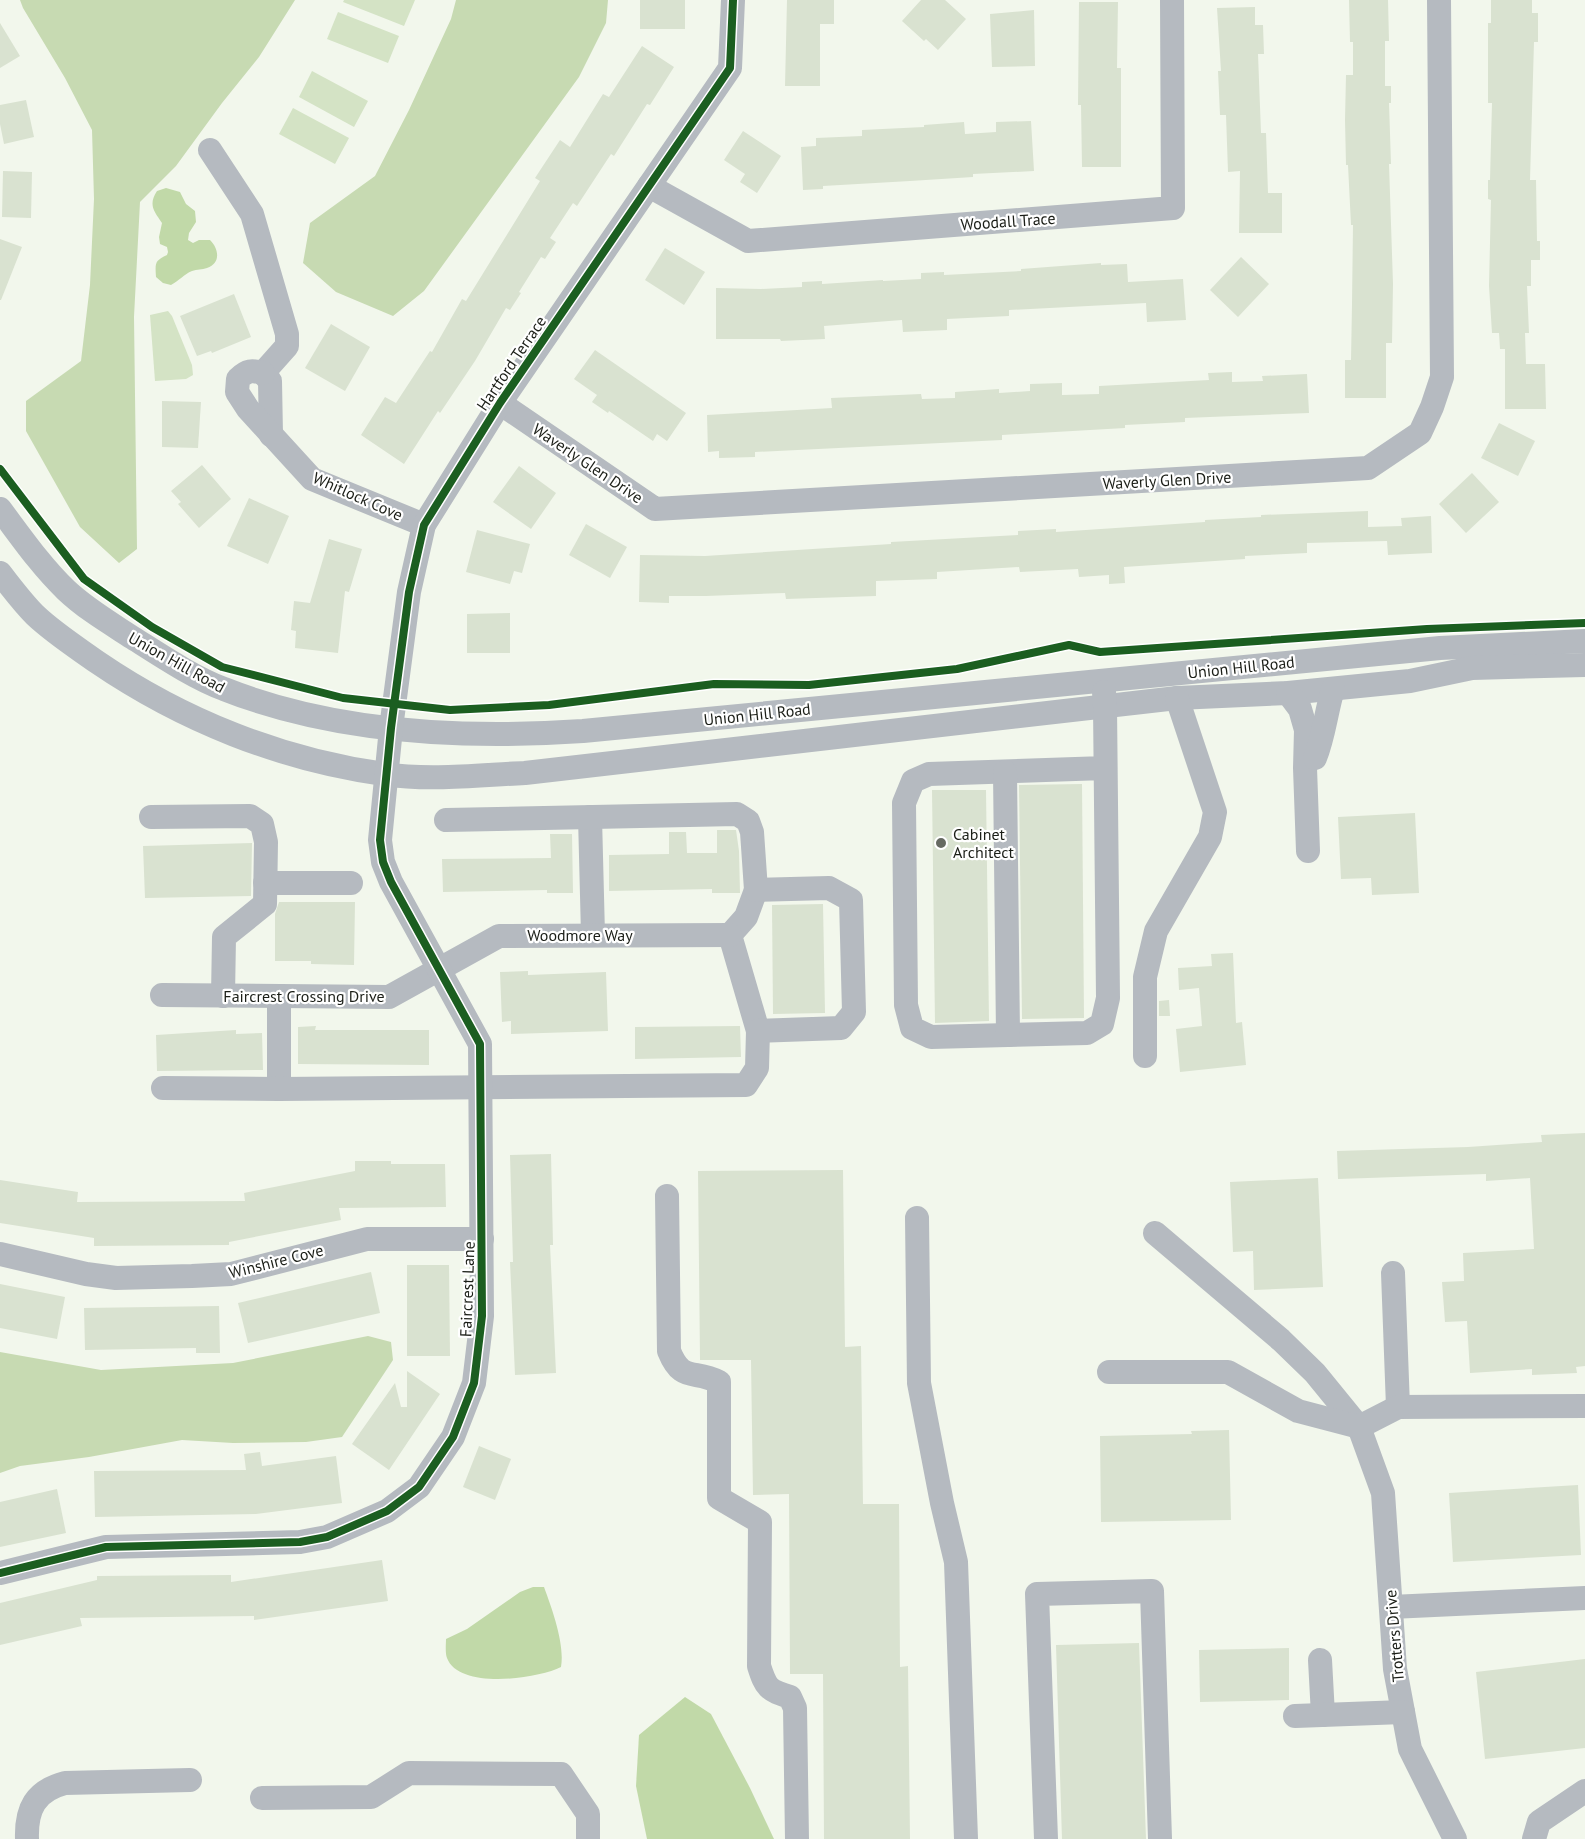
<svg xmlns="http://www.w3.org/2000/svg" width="1585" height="1839" font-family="'PT Sans',sans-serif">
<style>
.green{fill:#d4e3c5}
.forest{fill:#c7dab2}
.water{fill:#c1d9a8}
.building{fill:#d9e2d0}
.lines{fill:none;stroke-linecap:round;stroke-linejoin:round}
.minor{stroke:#b5bac0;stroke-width:24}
.cycleway-casing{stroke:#fff;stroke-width:11}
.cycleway{stroke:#1b5e20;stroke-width:8}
.poi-dot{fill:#666a62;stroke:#fff;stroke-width:2}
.labels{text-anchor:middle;stroke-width:4.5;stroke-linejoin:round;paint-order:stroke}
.street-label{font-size:16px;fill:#1b1e17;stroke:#fff}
.poi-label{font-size:16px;fill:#1b1e17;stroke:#fff;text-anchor:start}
</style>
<rect width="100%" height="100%" fill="#f2f7ec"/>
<g class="green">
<path d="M344 0H415L404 26 343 2Z"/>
<path d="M338 12 399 36 388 63 327 39Z"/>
<path d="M312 71 368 101 354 127 299 97Z"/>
<path d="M293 108 349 138 335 164 279 134Z"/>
<path d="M168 311 172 316 192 365 193 375 186 379 155 381 150 315Z"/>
</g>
<g class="forest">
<path d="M20 0H295L259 57 222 103 176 166 140 202 134 317 137 549 119 563 80 527 26 431V401L81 361 90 285 94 199 92 130 65 78 23 8Z"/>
<path d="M456 0H608L606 23 579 77 424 291 393 316 336 292 303 263 310 223 375 176 409 110 451 19Z"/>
<path d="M368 1336 391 1342 393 1360 342 1437 306 1442 233 1443 182 1440 89 1457 20 1466 0 1473V1352L101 1370 233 1363Z"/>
</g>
<g class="water">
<path d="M166 188 180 192 186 204 195 211 196 222 189 233 188 240 193 243 199 240H210C219 249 221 263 207 268 202 270 197 269 192 271 184 274 179 281 171 285L163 283 156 277C155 262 155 261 167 255L168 252 167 247 160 244 159 237 162 223C154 211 148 205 157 191Z"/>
<path d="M533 1587H544C552 1609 565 1644 561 1667 537 1679 459 1690 447 1658 445 1653 446 1644 446 1639L467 1629 520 1592Z"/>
<path d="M685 1697 711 1714 750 1788 774 1839H647L636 1786 639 1735Z"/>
</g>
<g class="building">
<rect x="640" y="0" width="45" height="29"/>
<path d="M787 0H834V24H820V86H785Z"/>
<path d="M921 0H945L966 19 938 50 926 39 924 41 902 21Z"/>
<path d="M1349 0H1388L1389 41H1385V86H1391V103H1389L1391 164H1389L1393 284 1392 343H1386V398H1345V360H1351L1352 304 1353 225H1351L1348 165H1346L1345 120 1346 75H1353V42H1350Z"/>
<path d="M1491 0H1532V13H1538V42H1534L1530 180H1536L1537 241H1540V260H1531V286H1527L1529 333H1525L1526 364H1545L1546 409H1505V349H1500L1499 333H1492L1489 286 1491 200 1488 199V180H1490L1492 103H1488V23H1491Z"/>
<path d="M1079 2H1118L1117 68H1121V167H1082L1081 105H1078Z"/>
<path d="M1255 7V25H1263L1264 54H1258L1261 133H1266L1268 193H1282V233H1239L1240 171 1228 172 1226 115H1220L1218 71H1221L1217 8Z"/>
<path d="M1034 10 1035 66 992 67 990 14Z"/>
<path d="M0 23 20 56 0 68Z"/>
<path d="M642 46 674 67 650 105 647 104 614 156 611 154 577 206 573 203 550 238 556 242 545 259 541 257 519 292 521 293 510 310 506 308 475 361 440 413 438 411 404 464 361 435 385 397 396 403 430 351 432 352 462 299 466 301 540 181 535 178 560 140 570 147 603 94 609 97Z"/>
<path d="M26 100 34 137 4 144 0 124V105Z"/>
<path d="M1031 121 1034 171 973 174V177L910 181 823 186V189L803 190 801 147 816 146V138L862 136V130L924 127V125L964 122 965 134 996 132V122Z"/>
<path d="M743 131 781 156 757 193 740 182 745 174 724 160Z"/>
<path d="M3 171 32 172 31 218 2 217Z"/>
<path d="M0 239 22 247 1 300H0Z"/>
<path d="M665 248 705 272 684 305 645 280Z"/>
<path d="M1241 257 1269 284 1238 317 1210 290Z"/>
<path d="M1101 263V265L1127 264 1128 282 1183 279 1186 320 1147 322 1146 303 1009 310V316L947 319V330L903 332 902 320 824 326 825 339 781 341 780 339H716V288L761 289 802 287V282L822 281V284L883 280V281L921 279V273L944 272V275L1021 271V269Z"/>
<path d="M234 294 251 337 212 353 211 351 197 356 180 316Z"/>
<path d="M331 324 370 347 345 391 305 368Z"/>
<path d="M595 350 686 413 667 441 657 434 653 441 609 411 608 413 592 402 597 395 574 379Z"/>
<path d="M1232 372V382L1263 381 1262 376 1307 374 1309 413 1185 418V422L1125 425V428L1002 435V440L755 452V457L719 458V451L708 452 707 415 832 408 831 398 921 394 922 399 955 398V392L999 389V393L1030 391V384L1062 383V395L1099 394V386L1209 380 1208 373Z"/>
<path d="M162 401 201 402 198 448 162 447Z"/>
<path d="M1499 423 1535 441 1518 476 1481 458Z"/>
<path d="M202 465 231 499 199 528 178 504 181 502 171 491Z"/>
<path d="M519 466 556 493 531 529 493 502Z"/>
<path d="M1472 473 1499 502 1466 533 1439 504Z"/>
<path d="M249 498 289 516 268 564 227 546Z"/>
<path d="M1368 511V527L1402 526 1401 518 1431 516 1432 553 1388 555 1387 541 1307 543V553L1245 556V559L1124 567 1125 583 1109 584V575L1079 577 1078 569 1020 572 1019 567 937 572V579L876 581V596L786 599 785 593 706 596H669V603L639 602 640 555 705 556 891 544V542L1018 535V531L1056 529V532L1205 522V520L1261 517V515Z"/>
<path d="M586 524 627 547 610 578 569 555Z"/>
<path d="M477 530 530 544 522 573 514 571 510 584 466 572Z"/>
<path d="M329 539 362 549 349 592 345 591 338 653 295 648 296 631 291 630 294 601 310 603Z"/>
<path d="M510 613V653H467V614Z"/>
<path d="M1082 784 1084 1018 1022 1019 1019 785Z"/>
<path d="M932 790H986L989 1021 935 1023Z"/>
<path d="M1415 813 1419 893 1372 895 1371 878 1341 879 1338 817Z"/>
<path d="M717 830H736L739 851 740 893H712V889L609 891V855L669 854V832H686L687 853H717Z"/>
<path d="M550 834H572L573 893H547V890L443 892 442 859 551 858Z"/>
<path d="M252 843 251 896 145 898 143 846Z"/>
<path d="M279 902H355L354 965 311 964V961H275V914Z"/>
<path d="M823 904 825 1013 773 1014 772 905Z"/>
<path d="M1233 953 1236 1023 1242 1022 1246 1065 1180 1072 1176 1029 1202 1026 1199 988 1179 990 1178 968 1212 966 1211 954Z"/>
<path d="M528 971V975L606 972 608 1031 511 1034V1021L502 1022 500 972Z"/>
<path d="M1169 1000 1170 1016H1159V1001Z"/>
<path d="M316 1026 315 1030H429V1065L298 1064V1027Z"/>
<path d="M740 1026 741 1057 635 1059V1027Z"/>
<path d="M236 1030V1034L262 1033 263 1070 157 1071 156 1035Z"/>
<path d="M1585 1133V1366L1576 1367 1577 1373 1532 1375V1369L1470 1373 1467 1321 1445 1322 1442 1282 1464 1281 1463 1253 1534 1249 1530 1178 1486 1181V1174L1338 1179 1337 1151 1468 1147 1542 1142 1541 1135Z"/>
<path d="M551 1154 553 1245H550L556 1373 515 1375 510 1262H513L510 1155Z"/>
<path d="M355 1161H391V1164H445L446 1207 339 1208 341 1220 229 1242V1245L94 1246V1238L0 1223V1180L78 1192 77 1202 245 1201 244 1193 355 1171Z"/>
<path d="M843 1170 845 1347 861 1346 863 1504H899L900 1667 908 1666 910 1839H824L823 1674H790L789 1494 753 1495 751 1360H700L698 1171Z"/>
<path d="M1318 1178 1323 1287 1254 1290 1253 1251 1233 1252 1230 1182Z"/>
<path d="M407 1265H449L450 1356H407Z"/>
<path d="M371 1272 380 1313 248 1343 238 1303Z"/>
<path d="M0 1284 65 1297 57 1339 0 1328Z"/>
<path d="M219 1306 220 1353H196V1348L85 1350 84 1308Z"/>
<path d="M407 1371 440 1394 389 1470 352 1444 395 1383 401 1407H407Z"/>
<path d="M1229 1430 1231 1520 1101 1522 1100 1436 1192 1434 1191 1431Z"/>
<path d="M479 1446 511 1459 495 1500 463 1487Z"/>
<path d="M260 1452 262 1466 336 1456 342 1503 256 1514 95 1517 94 1471 246 1470 244 1454Z"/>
<path d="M1578 1485 1581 1555 1453 1562 1449 1493Z"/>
<path d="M57 1489 66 1533 0 1547V1502Z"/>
<path d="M382 1560 388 1601 254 1620V1616L80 1618 82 1626 0 1645V1603L97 1580V1576L231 1575V1582Z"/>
<path d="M1139 1643 1146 1839H1062L1056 1645Z"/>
<path d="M1289 1648V1700L1200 1702 1199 1650Z"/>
<path d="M1585 1659V1748L1485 1759 1476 1672Z"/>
</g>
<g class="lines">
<g class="minor">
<path d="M210 150 252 214 287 334V346L263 373 270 381 271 435"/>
<path d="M649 186 748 241 1173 208 1172 0"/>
<path d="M263 373C252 370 247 370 238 379L237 392 248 409 312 479 424 525"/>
<path d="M500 403 655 509 1368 468 1420 433 1432 407 1442 377 1439 0"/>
<path d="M0 509C21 537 41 566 66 590 86 609 110 623 133 638 160 655 194 678 224 689 335 733 465 739 583 731L1440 648 1585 641"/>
<path d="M0 573C11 587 22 602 35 615 54 633 76 647 97 662 182 720 281 760 384 774 430 781 479 775 525 773L1177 698 1288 693 1410 681 1472 668 1585 665"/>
<path d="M1104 692 1105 706 1108 998 1102 1024 1087 1033 931 1037 912 1028 906 1005 904 803 913 781 929 774 1105 768"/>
<path d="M1288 693 1300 709 1306 730 1305 768 1308 851"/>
<path d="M1315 758C1324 736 1326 712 1333 689"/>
<path d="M1005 772 1008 1035"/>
<path d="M151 817 250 816 262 824 266 842 265 904 224 937 223 996"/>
<path d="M590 817 593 935"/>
<path d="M265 883H351"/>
<path d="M756 890 746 917 730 935 758 1031"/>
<path d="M162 995 389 997 499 936 730 935"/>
<path d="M279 996V1089"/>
<path d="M1145 1056V977L1156 931 1210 837 1215 812 1177 698"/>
<path d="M163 1088 279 1089 746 1085 757 1068 758 1031 841 1028 854 1012 851 900 829 888 756 890 752 832 748 821 737 814 446 820"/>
<path d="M667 1196 669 1351C682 1383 693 1369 719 1382V1498L760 1522 759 1666C766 1688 768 1690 790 1697L795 1708 797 1839"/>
<path d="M917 1218 919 1383 942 1503 956 1562 966 1839"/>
<path d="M1155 1233 1281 1340 1315 1373 1359 1427 1383 1493 1395 1669 1410 1749 1455 1839"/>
<path d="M0 1254 86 1274 116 1278 192 1276 231 1274 367 1239H482"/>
<path d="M1393 1273 1398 1407"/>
<path d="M1109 1372H1228L1298 1411 1359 1427 1398 1407 1585 1406"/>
<path d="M0 1573 106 1547 300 1542 327 1537 387 1511 419 1487 453 1437 474 1383 482 1316 480 1044 391 882 383 862 380 840 391 728 409 592 424 525 500 403 730 68 733 0"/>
<path d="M1391 1607 1585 1598"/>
<path d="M1320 1660 1323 1715"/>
<path d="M1295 1716 1403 1712"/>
<path d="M262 1798 371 1797 409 1773 561 1774 588 1814V1839"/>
<path d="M27 1839C26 1809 35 1791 65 1783L190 1780"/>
<path d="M1046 1839 1037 1594 1152 1591 1160 1839"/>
<path d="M1534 1839 1539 1822 1585 1791"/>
</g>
<g class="cycleway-casing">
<g id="cycleway">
<path d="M0 469 84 579 152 627 222 667 343 698 450 710 549 705 714 684 809 685 957 669 1069 645 1100 652 1427 629 1585 623"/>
<path d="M0 1573 106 1547 300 1542 327 1537 387 1511 419 1487 453 1437 474 1383 482 1316 480 1044 391 882 383 862 380 840 391 728 409 592 424 525 500 403 730 68 733 0"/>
</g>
</g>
<use href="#cycleway" class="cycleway"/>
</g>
<circle class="poi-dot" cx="941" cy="843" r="6"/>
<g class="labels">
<g class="street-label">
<text transform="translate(1008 221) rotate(-4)" y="6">Woodall Trace</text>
<text transform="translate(511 363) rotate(-56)" y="6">Hartford Terrace</text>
<text transform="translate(588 463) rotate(34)" y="6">Waverly Glen Drive</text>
<text transform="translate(1167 480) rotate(-3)" y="6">Waverly Glen Drive</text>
<text transform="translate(358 496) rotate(24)" y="6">Whitlock Cove</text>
<text transform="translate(177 662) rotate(29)" y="6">Union Hill Road</text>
<text transform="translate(1241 667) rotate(-6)" y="6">Union Hill Road</text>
<text transform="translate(757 714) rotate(-6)" y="6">Union Hill Road</text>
<text x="580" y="941">Woodmore Way</text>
<text x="304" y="1002">Faircrest Crossing Drive</text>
<text transform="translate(276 1261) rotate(-14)" y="6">Winshire Cove</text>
<text transform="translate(467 1289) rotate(-88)" y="6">Faircrest Lane</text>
<text transform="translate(1394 1636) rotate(-95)" y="6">Trotters Drive</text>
</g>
<g class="poi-label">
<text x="953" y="840">Cabinet<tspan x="953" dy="18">Architect</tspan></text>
</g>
</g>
</svg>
